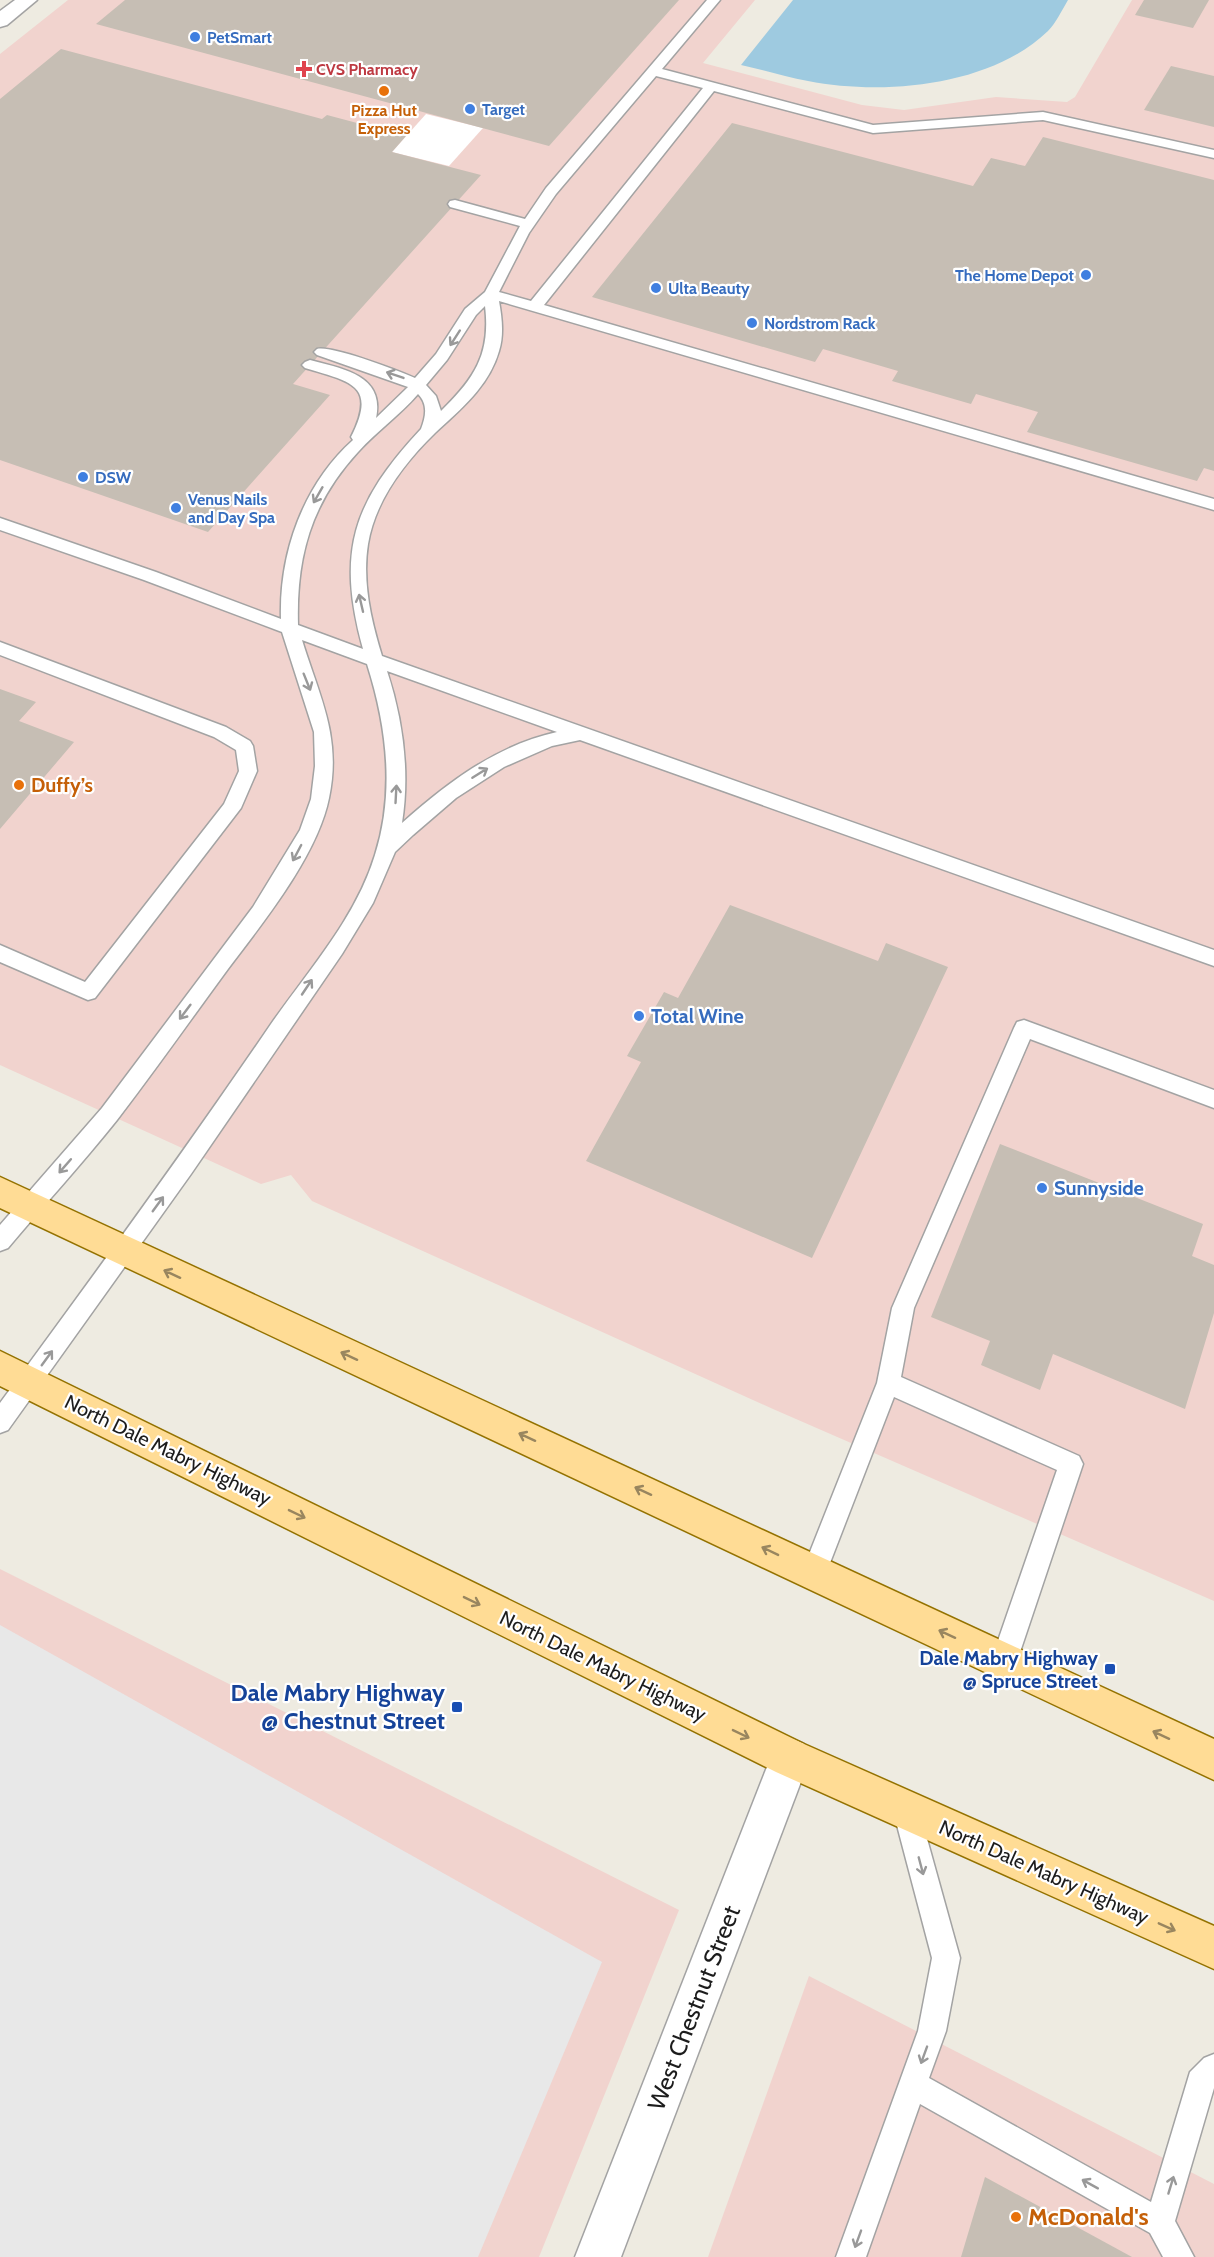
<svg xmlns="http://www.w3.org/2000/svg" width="1214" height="2257" font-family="Cabin,sans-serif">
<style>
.commercial{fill:#f1d3ce}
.parking{fill:#e8e8e8}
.water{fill:#9ecae0}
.pier{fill:#fff}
.building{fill:#c6beb4}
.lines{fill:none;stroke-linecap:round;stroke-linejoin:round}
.service-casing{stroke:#a3a3a3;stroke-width:3}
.minor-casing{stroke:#a3a3a3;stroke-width:3}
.primary-casing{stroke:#947200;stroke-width:3}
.service{fill:#fff;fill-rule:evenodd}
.minor{fill:#fff;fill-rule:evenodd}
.primary{fill:#ffdc95;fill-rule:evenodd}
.oneway{stroke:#999}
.oneway2{stroke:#99865f}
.shop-dot{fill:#3f7fe0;stroke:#fff;stroke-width:2}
.health-dot{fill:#e0444e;stroke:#fff;stroke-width:2}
.food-dot{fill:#e8710a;stroke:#fff;stroke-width:2}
.transit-dot{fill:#1a4fb4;stroke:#fff;stroke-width:2}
.labels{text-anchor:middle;stroke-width:4.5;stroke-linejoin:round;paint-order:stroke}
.far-shop-label{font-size:16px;font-weight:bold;fill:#366cbe;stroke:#fff;text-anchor:start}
.far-health-label{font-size:16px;font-weight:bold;fill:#be3a42;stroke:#fff;text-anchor:start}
.far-food-label{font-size:16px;font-weight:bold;fill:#c56008;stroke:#fff}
.food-label{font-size:20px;font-weight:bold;fill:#c56008;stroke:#fff;text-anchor:start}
.shop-label{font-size:20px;font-weight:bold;fill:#366cbe;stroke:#fff;text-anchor:start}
.street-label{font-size:20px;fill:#1c1c1c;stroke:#fff}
.transit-label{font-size:20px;font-weight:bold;fill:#164399;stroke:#fff;text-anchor:end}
.near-transit-label{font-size:24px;font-weight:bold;fill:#164399;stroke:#fff;text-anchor:end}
.near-street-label{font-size:24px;fill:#1c1c1c;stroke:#fff}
.near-food-label{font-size:24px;font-weight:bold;fill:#c56008;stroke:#fff;text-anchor:start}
</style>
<rect width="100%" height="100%" fill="#eeebe1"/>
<g class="commercial">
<path d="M68 0H755L703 63 862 105 904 110 996 97 1067 102 1075 97 1132 0H1214V1601L773 1409 312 1201 291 1175 261 1184 0 1065V54Z"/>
<path d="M0 1569 679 1910 539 2257H0Z"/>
<path d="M809 1976 1214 2184V2257H708Z"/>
</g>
<path class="parking" d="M0 1625 602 1962 478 2257H0Z"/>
<path class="water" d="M793 0H1068C1062 10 1056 23 1048 31 991 86 884 96 808 81 786 77 764 70 741 65Z"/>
<path class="pier" d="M426 114 483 128 449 166 392 152Z"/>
<g class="building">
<path d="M125 0H679L549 146 96 24Z"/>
<path d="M1144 0H1209L1193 28 1135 15Z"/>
<path d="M61 49 322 119 327 115 406 136 392 152 481 175 293 384 330 395 208 532 0 460V99Z"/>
<path d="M1171 66 1214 76V127L1144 110Z"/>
<path d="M732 123 973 186 991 158 1025 166 1043 137 1214 180V471L1204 468 1197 481 1027 432 1038 412 976 394 971 404 892 381 898 371 823 349 815 362 592 297Z"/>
<path d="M0 689 36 702 19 721 74 742 0 829Z"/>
<path d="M730 905 878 961 886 943 948 967 812 1258 586 1161 641 1062 627 1056 664 992 678 998Z"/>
<path d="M1000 1144 1203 1224 1192 1256 1214 1265V1313L1185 1409 1053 1354 1040 1390 981 1365 990 1341 931 1317Z"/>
<path d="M985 2177 1132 2257H961Z"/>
</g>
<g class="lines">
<g class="service-casing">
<g id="service">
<path d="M707 0H720L662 69 873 125 1043 112 1214 150V158L1043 120 873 133 714 91 544 305 1214 499V510L499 301C502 318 504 335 499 351 489 386 461 409 435 433 405 462 375 501 368 544 362 582 371 620 382 656L1214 950V966L580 740 552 746 504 767 456 798 413 835 395 852 373 903 342 954 191 1174 8 1430 0 1433V1403C92 1278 184 1152 271 1024 308 971 356 918 375 855 395 792 387 727 367 664L302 640C319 696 342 736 329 798 317 857 261 925 225 973 189 1022 154 1072 117 1120 82 1164 44 1205 8 1248L0 1251V1225L102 1108 253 907 300 830 311 799 315 766 314 732 282 632 144 580 0 530V518L156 572 281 619C279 553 303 485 353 440L351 437C378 384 350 382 305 368L302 365 305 362 310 360C343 369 385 375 376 418L408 387 317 355 314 352 317 349C331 345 399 371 415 378L436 354 465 309 485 292 520 226 450 207 448 204 450 201 455 200 525 219 546 188ZM656 76 703 88 531 301 499 292 529 233 556 194ZM485 306C491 354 474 379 441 411L436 396 426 385 447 360 476 315ZM418 394C428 404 426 416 421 429 353 502 336 551 363 649L298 625C296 557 311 503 358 452 377 431 400 415 418 394ZM387 671 557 732C497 745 447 783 402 823 410 772 403 720 387 671Z"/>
<path d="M0 642 226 727 250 741 253 746 257 771 241 808 95 998 88 1000 0 962V945L85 982 224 804 239 771 236 750 214 737 0 655Z"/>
<path d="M1024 1020 1214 1090V1108L1030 1039 914 1308 901 1377 1079 1456 1083 1464 1017 1661 1013 1670 1004 1674 995 1670 991 1661 1057 1470 894 1397 823 1581 814 1584 805 1581 802 1572 877 1383 892 1308 1014 1028 1017 1022Z"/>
<path d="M906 1797 915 1801 919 1810 960 1958 946 2031 929 2078 1151 2202 1190 2072 1204 2058 1214 2054V2088L1175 2221 1194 2257H1163L1150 2233 920 2104 866 2257H836L918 2031 932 1958 893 1810 897 1801Z"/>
</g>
</g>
<g class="minor-casing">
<g id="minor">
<path d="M15 0H37L7 25 0 27V11Z"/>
<path d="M790 1738 804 1744 810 1758 621 2257H575L776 1744Z"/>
</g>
</g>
<g class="primary-casing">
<g id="primary">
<path d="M0 1177 1214 1739V1780L0 1208Z"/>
<path d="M0 1351 804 1744 1214 1926V1969L776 1772 0 1386Z"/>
</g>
</g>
<use href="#service" class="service"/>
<use href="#minor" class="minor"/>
<use href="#primary" class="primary"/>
</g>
<defs><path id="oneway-shaft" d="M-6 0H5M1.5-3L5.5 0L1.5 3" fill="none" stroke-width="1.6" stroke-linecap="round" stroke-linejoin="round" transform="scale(1.5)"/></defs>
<g class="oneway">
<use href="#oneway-shaft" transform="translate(455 338) rotate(123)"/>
<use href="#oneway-shaft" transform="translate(395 375) rotate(-161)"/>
<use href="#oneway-shaft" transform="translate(318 495) rotate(120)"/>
<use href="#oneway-shaft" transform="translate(361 603) rotate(-103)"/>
<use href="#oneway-shaft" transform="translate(307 682) rotate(68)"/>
<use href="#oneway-shaft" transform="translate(480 773) rotate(-32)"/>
<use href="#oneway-shaft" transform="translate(396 794) rotate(-87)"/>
<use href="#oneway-shaft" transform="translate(297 853) rotate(118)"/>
<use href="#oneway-shaft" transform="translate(307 987) rotate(-56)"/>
<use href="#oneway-shaft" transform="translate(185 1012) rotate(127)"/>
<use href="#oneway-shaft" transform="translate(65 1166) rotate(131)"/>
<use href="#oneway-shaft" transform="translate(158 1204) rotate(-54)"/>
<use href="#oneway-shaft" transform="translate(47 1358) rotate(-54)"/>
<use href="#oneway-shaft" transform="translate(921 1866) rotate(75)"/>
<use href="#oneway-shaft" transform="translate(924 2055) rotate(110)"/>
<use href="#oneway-shaft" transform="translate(1090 2184) rotate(-151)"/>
<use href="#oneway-shaft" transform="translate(1171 2185) rotate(-73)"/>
<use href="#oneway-shaft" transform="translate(858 2239) rotate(110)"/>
</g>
<g class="oneway2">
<use href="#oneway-shaft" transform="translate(172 1274) rotate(-155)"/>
<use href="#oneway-shaft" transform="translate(349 1356) rotate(-155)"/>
<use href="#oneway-shaft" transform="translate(527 1437) rotate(-155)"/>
<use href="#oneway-shaft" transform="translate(643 1491) rotate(-155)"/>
<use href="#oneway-shaft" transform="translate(297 1514) rotate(26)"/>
<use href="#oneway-shaft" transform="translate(770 1551) rotate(-154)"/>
<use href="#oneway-shaft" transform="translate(472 1601) rotate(26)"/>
<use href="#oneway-shaft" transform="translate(947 1634) rotate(-155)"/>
<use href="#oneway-shaft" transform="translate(741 1734) rotate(26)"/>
<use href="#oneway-shaft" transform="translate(1161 1735) rotate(-155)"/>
<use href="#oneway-shaft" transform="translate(1167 1927) rotate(24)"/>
</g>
<g class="shop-dot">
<circle cx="195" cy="37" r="6"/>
<circle cx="470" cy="109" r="6"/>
<circle cx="1086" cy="275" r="6"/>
<circle cx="656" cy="288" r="6"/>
<circle cx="752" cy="323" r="6"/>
<circle cx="83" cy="477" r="6"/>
<circle cx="176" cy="508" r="6"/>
<circle cx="639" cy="1016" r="6"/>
<circle cx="1042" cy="1188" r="6"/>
</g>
<path class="health-dot" d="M301 60h6v6h6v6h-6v6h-6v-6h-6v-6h6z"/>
<g class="food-dot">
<circle cx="384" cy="91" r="6"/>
<circle cx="19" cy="785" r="6"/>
<circle cx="1016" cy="2217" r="6"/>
</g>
<g class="transit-dot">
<rect x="1104" y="1663" width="12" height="12" rx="3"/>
<rect x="451" y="1701" width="12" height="12" rx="3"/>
</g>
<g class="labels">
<g class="far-shop-label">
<text x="207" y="43">PetSmart</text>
<text x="482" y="115">Target</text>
<text x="1074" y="281" text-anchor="end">The Home Depot</text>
<text x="668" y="294">Ulta Beauty</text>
<text x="764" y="329">Nordstrom Rack</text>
<text x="95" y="483">DSW</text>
<text x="188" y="505">Venus Nails<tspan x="188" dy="18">and Day Spa</tspan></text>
</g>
<g class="far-health-label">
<text x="316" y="75">CVS Pharmacy</text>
</g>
<g class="far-food-label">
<text x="384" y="116">Pizza Hut<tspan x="384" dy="18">Express</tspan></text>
</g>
<g class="food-label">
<text x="31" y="792">Duffy’s</text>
</g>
<g class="shop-label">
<text x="651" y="1023">Total Wine</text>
<text x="1054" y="1195">Sunnyside</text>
</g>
<g class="street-label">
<text transform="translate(168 1450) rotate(26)" y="7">North Dale Mabry Highway</text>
<text transform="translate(603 1666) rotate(26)" y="7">North Dale Mabry Highway</text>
<text transform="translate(1044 1872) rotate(24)" y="7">North Dale Mabry Highway</text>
</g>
<g class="transit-label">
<text x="1098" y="1665">Dale Mabry Highway<tspan x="1098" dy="23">@ Spruce Street</tspan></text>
</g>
<g class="near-transit-label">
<text x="445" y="1701">Dale Mabry Highway<tspan x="445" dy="28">@ Chestnut Street</tspan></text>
</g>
<g class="near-street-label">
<text transform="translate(694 2008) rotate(-69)" y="8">West Chestnut Street</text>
</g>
<g class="near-food-label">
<text x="1028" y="2225">McDonald's</text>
</g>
</g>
</svg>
